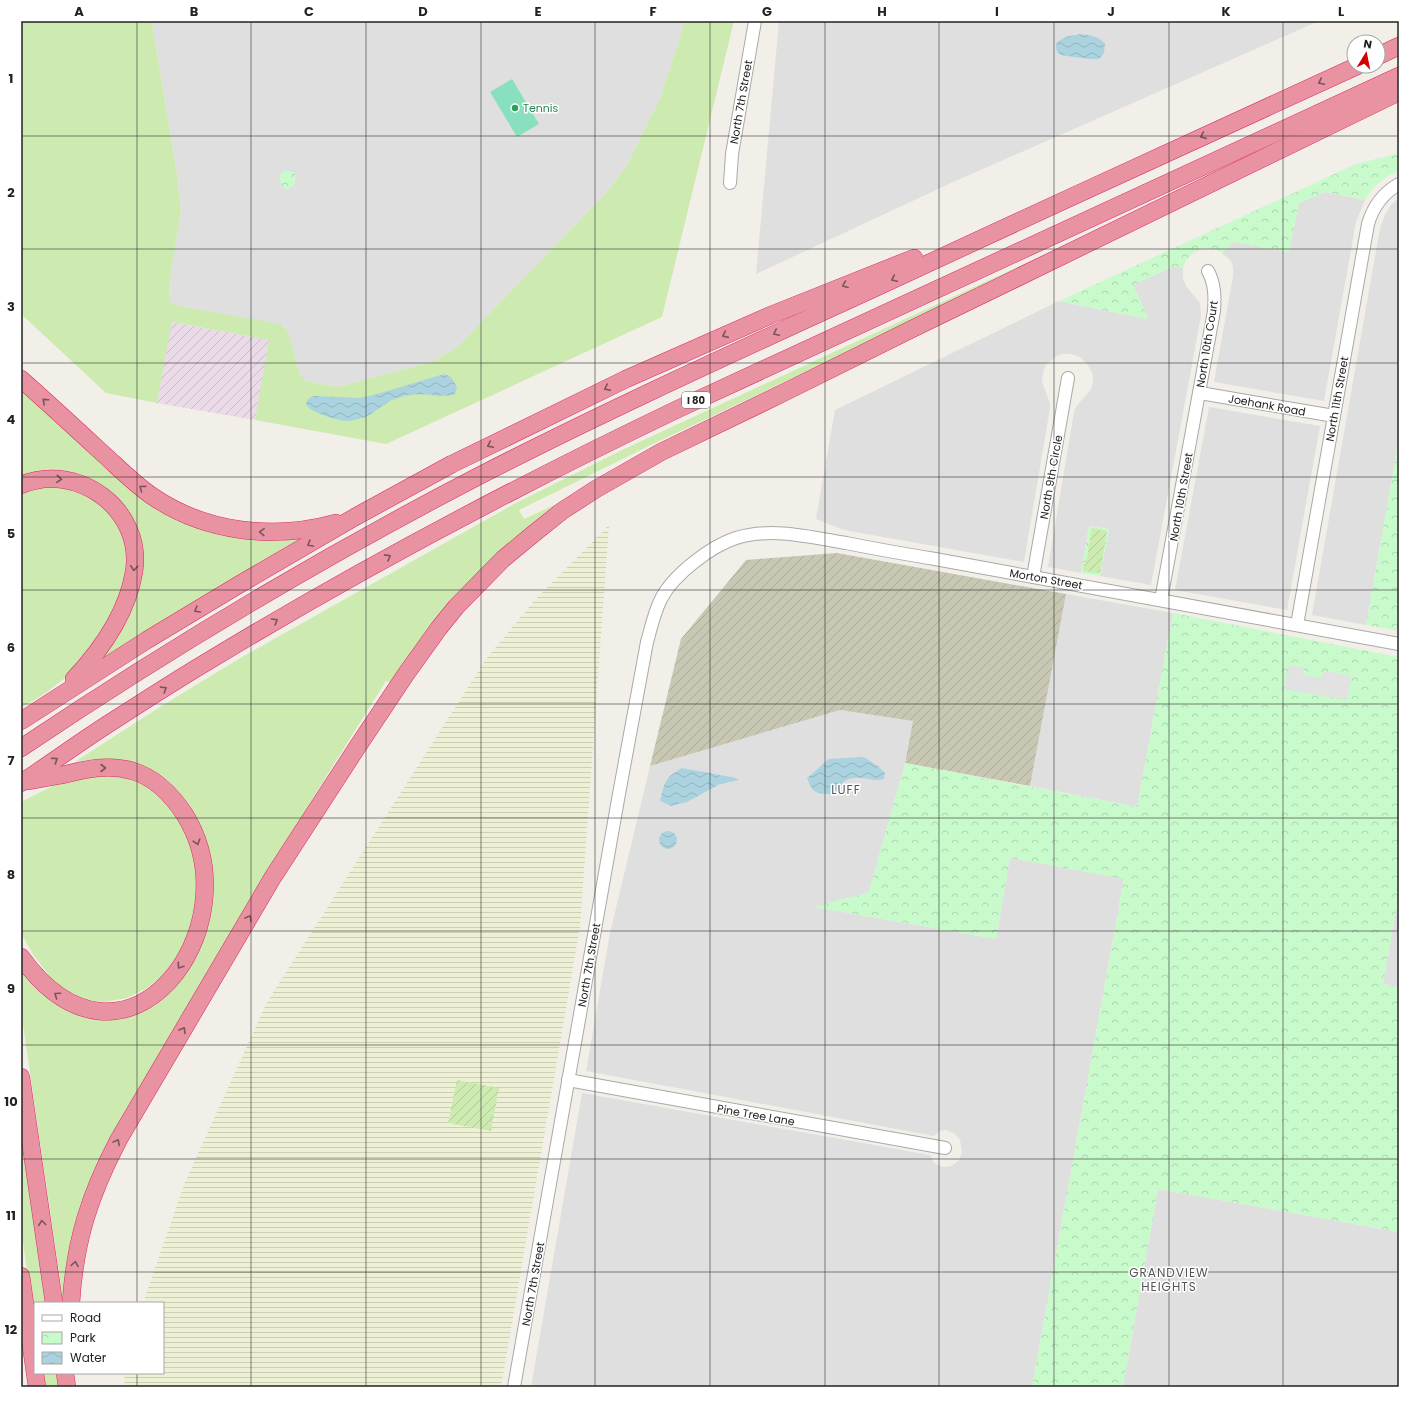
<svg xmlns="http://www.w3.org/2000/svg" width="1420" height="1408" font-family="Poppins,sans-serif">
<style>
.residential{fill:#e0dfdf}
.industrial{fill:url(#industrial-furrows)}
.construction{fill:url(#construction-furrows)}
.farmland{fill:url(#farmland-rules)}
.grass{fill:#cdebb0}
.park{fill:url(#park-crowns)}
.garden{fill:url(#garden-furrows)}
.pitch{fill:#88e0be}
.parking{fill:#e2e2e2}
.water{fill:url(#water-waves)}
.lines{fill:none;stroke-linecap:round;stroke-linejoin:round}
.minor-casing{stroke:#a9a9a9;stroke-width:14}
.highway-casing{stroke:#dc2a67;stroke-width:18}
.minor{stroke:#fff;stroke-width:12}
.highway{stroke:#e892a2;stroke-width:17}
.oneway{stroke:#7b545c}
.grid{fill:none;stroke:#222;stroke-width:1;stroke-opacity:0.55}
.leisure-dot{fill:#2e9e5b;stroke:#fff;stroke-width:1.5}
.labels{text-anchor:middle;stroke-width:3;stroke-linejoin:round;paint-order:stroke}
.shield{fill:#fff;stroke:#646464;stroke-width:1}
.shield-label{font-size:10px;font-weight:bold;fill:#222}
.street-label{font-size:11px;fill:#222;stroke:#fff}
.leisure-label{font-size:11px;fill:#27864d;stroke:#fff;text-anchor:start}
.neighbourhood-label{font-size:12px;letter-spacing:1px;fill:#555;stroke:#fff}
.neatline{fill:none;stroke:#222;stroke-width:1.5}
.grid-label{font-size:13px;text-anchor:middle;font-weight:bold;fill:#222}
</style>
<defs>
<pattern id="industrial-furrows" width="10" height="10" patternUnits="userSpaceOnUse"><rect width="10" height="10" fill="#ebdbe8"/><path d="M-1 1l2-2M0 10L10 0M9 11l2-2" fill="none" stroke="#c9bcc7"/></pattern>
<pattern id="construction-furrows" width="10" height="10" patternUnits="userSpaceOnUse"><rect width="10" height="10" fill="#c7c7b4"/><path d="M-1 1l2-2M0 10L10 0M9 11l2-2" fill="none" stroke="#abab9a"/></pattern>
<pattern id="farmland-rules" width="6" height="5" patternUnits="userSpaceOnUse"><rect width="6" height="5" fill="#eef0d5"/><path d="M0 2.5h6" fill="none" stroke="#ccceb7"/></pattern>
<pattern id="park-crowns" width="20" height="18" patternUnits="userSpaceOnUse"><rect width="20" height="18" fill="#c8facc"/><path d="M2 6a3 3 0 1 1 6 0M12 15a3 3 0 1 1 6 0" fill="none" stroke="#acd6af"/></pattern>
<pattern id="garden-furrows" width="10" height="10" patternUnits="userSpaceOnUse"><rect width="10" height="10" fill="#cdebb0"/><path d="M-1 1l2-2M0 10L10 0M9 11l2-2" fill="none" stroke="#b0c997"/></pattern>
<pattern id="water-waves" width="16" height="10" patternUnits="userSpaceOnUse"><rect width="16" height="10" fill="#aad3df"/><path d="M0 5q4-4 8 0t8 0" fill="none" stroke="#92b5bf"/></pattern>
</defs>
<rect width="100%" height="100%" fill="#f2efe9"/>
<g class="residential">
<path d="M152 21H684L680 38 660 98 627 165 607 192 463 341 453 350 431 362 338 387 306 381 302 378 300 375 289 334 283 326 185 307 174 304 170 301 169 285 181 212 177 175Z"/>
<path d="M779 21H1319L951 183 756 274Z"/>
<path d="M1325 192 1365 200 1356 222 1324 401 1214 382 1233 276V267L1231 261 1222 253 1233 242 1289 252 1299 203Z"/>
<path d="M1399 198V438L1366 625 1312 615 1380 228 1385 215 1391 205Z"/>
<path d="M1175 266 1183 268V278L1186 286 1200 303 1201 316 1151 585 1100 576 1109 529 1089 526 1081 573 1048 567 1074 412 1076 407 1091 389 1093 382V375L1088 365 1080 357 1071 354H1063L1057 356 1046 365 1043 373 1042 381 1050 404V408L1024 562 844 530 816 519 835 410 1059 301 1147 319V315L1132 285Z"/>
<path d="M1209 407 1320 426 1287 610 1175 590Z"/>
<path d="M1066 594 1173 613 1137 807 1030 786Z"/>
<path d="M840 710 913 721 905 763 869 892 815 907 996 939 1010 858 1124 878 1032 1387H531L582 1093 930 1155 934 1163 942 1167 952 1166 959 1160 962 1152 960 1140 955 1134 946 1130 939 1131 934 1136 586 1071 610 933 650 766Z"/>
<path d="M1399 894V987L1383 984Z"/>
<path d="M1158 1189 1399 1232V1387H1123Z"/>
</g>
<path class="industrial" d="M171 322 270 340 255 420 157 403Z"/>
<path class="construction" d="M837 553 1066 594 1030 786 905 763 913 721 840 710 650 766 681 639 746 560Z"/>
<path class="farmland" d="M609 525 580 927 501 1387H125L124 1373H163V1303H143L185 1182 267 1002 486 659 534 601Z"/>
<g class="grass">
<path d="M21 21H152L177 175 181 212 169 285 170 301 174 304 185 307 280 324 287 330 289 334 300 375 306 381 338 387 431 362 453 350 463 341 607 192 627 165 660 98 680 38 684 21H734L662 317 386 444 255 420 269 340 172 322 157 403 106 393 21 314Z"/>
<path d="M1143 209 861 346 655 443 519 510 524 519 554 505 556 509 392 683 386 681 311 801 242 920 132 1107 63 1299 21 1011V960L69 1007 151 1003C166 977 181 952 196 927 200 920 209 908 210 900 211 895 211 890 211 885 212 847 194 798 161 775 136 758 105 759 76 761L163 705 242 657 514 504 622 450Z"/>
<path d="M21 382 175 511 306 535 102 659 137 588 111 495 21 480Z"/>
<path d="M42 484 79 488 109 509 127 544 128 566 120 603 86 657 65 678 47 692 21 708V491Z"/>
<path d="M127 773 169 799 190 840 196 869 197 901 192 925 180 951 163 975 147 988 127 998 104 1002 87 1000 67 992 51 978 34 956 22 935 21 932V802L64 780Z"/>
<path d="M21 1121 47 1303H35V1328L21 1228Z"/>
<path d="M41 1373H57L59 1387H43Z"/>
</g>
<g class="park">
<path d="M1399 153V170C1385 177 1373 186 1365 200L1325 192 1299 203 1289 252 1233 242 1222 253C1207 243 1188 250 1183 268L1175 266 1133 285 1147 315V319L1059 301 1356 164Z"/>
<path d="M285 170 293 172 296 175 294 185 287 190C281 186 279 182 280 175Z"/>
<path d="M1399 438V631L1366 625Z"/>
<path d="M1089 526 1109 529 1100 576 1081 573Z"/>
<path d="M1173 613 1399 657V894L1383 984 1399 987V1232L1158 1189 1123 1387H1032L1124 879 1010 858 996 939 814 907 869 892 905 763 1137 807Z"/>
</g>
<g class="garden">
<path d="M1092 528 1107 531 1100 573 1083 571 1084 564H1086Z"/>
<path d="M457 1080 499 1088 491 1131 448 1123Z"/>
</g>
<path class="pitch" d="M512 79 539 124 517 137 490 92Z"/>
<path class="parking" d="M1289 665 1304 668 1303 675 1322 678 1324 671 1351 676 1347 700 1284 689Z"/>
<g class="water">
<path d="M1080 34C1090 35 1099 36 1105 44L1104 53 1099 59H1088L1061 55C1056 52 1055 48 1057 42L1065 37Z"/>
<path d="M444 374C452 376 454 381 457 388L455 394C444 399 424 392 410 395 402 396 393 399 387 403 377 409 370 417 358 419 354 420 349 421 345 421 337 420 289 408 313 396L360 398 374 395Z"/>
<path d="M864 757 879 767 885 773 884 779C872 783 858 773 845 781 841 784 838 790 835 794 818 794 813 795 807 778L829 759Z"/>
<path d="M682 768 736 778 739 780 720 784 687 802 671 806 660 801C665 782 664 778 682 768Z"/>
<circle cx="668" cy="840" r="9"/>
</g>
<g class="lines">
<g class="minor-casing">
<g id="minor">
<path d="M730 183 732 154 755 21"/>
<path d="M1200 393 1334 416"/>
<path d="M1033 577 1068 378"/>
<path d="M1161 600 1214 311C1215 297 1215 284 1208 271"/>
<path d="M1297 625 1368 224C1373 207 1383 193 1399 184"/>
<path d="M568 1080 945 1148"/>
<path d="M514 1387 619 794 647 642C651 628 654 613 661 599 673 575 711 546 736 538 772 527 810 537 846 543 875 549 905 554 935 559 1090 587 1244 616 1399 644"/>
</g>
</g>
<g class="highway-casing">
<g id="highway">
<path d="M1378 56 1399 46"/>
<path d="M21 379C47 402 73 426 99 450 117 466 133 483 152 496 206 533 274 540 336 523"/>
<path d="M21 485C78 461 144 510 134 572 127 614 102 649 74 679"/>
<path d="M21 721 147 640 235 587 355 517 452 464 626 379 771 315 914 258"/>
<path d="M21 748C167 650 319 559 475 478 607 410 742 349 877 287 1037 213 1196 139 1357 66"/>
<path d="M21 783C53 762 84 739 116 719 147 699 178 679 210 660 362 568 519 485 680 408L1399 76"/>
<path d="M21 957C124 1100 255 929 185 815 172 795 156 778 133 771 107 764 87 769 62 775 51 777 40 779 29 781"/>
<path d="M21 1077 54 1303"/>
<path d="M21 1276 37 1387"/>
<path d="M71 1303C75 1240 90 1194 119 1139L273 877 358 746 406 674 439 628 456 607 503 559 532 535 562 511 596 489 661 452 785 392 914 328 1399 92"/>
<path d="M65 1373 67 1387"/>
</g>
</g>
<use href="#minor" class="minor"/>
<use href="#highway" class="highway"/>
</g>
<defs><path id="oneway-chevron" d="M-2-3.5L2.5 0L-2 3.5" fill="none" stroke-width="1.6" stroke-linecap="round" stroke-linejoin="round"/></defs>
<g class="oneway">
<use href="#oneway-chevron" transform="translate(1321 82) rotate(155)"/>
<use href="#oneway-chevron" transform="translate(1203 136) rotate(156)"/>
<use href="#oneway-chevron" transform="translate(894 279) rotate(155)"/>
<use href="#oneway-chevron" transform="translate(845 285) rotate(158)"/>
<use href="#oneway-chevron" transform="translate(776 333) rotate(155)"/>
<use href="#oneway-chevron" transform="translate(725 335) rotate(156)"/>
<use href="#oneway-chevron" transform="translate(607 388) rotate(154)"/>
<use href="#oneway-chevron" transform="translate(45 401) rotate(-138)"/>
<use href="#oneway-chevron" transform="translate(490 445) rotate(154)"/>
<use href="#oneway-chevron" transform="translate(59 479) rotate(5)"/>
<use href="#oneway-chevron" transform="translate(142 488) rotate(-143)"/>
<use href="#oneway-chevron" transform="translate(262 532) rotate(-178)"/>
<use href="#oneway-chevron" transform="translate(310 544) rotate(150)"/>
<use href="#oneway-chevron" transform="translate(388 557) rotate(-29)"/>
<use href="#oneway-chevron" transform="translate(134 568) rotate(96)"/>
<use href="#oneway-chevron" transform="translate(197 610) rotate(149)"/>
<use href="#oneway-chevron" transform="translate(275 621) rotate(-31)"/>
<use href="#oneway-chevron" transform="translate(164 689) rotate(-32)"/>
<use href="#oneway-chevron" transform="translate(55 760) rotate(-34)"/>
<use href="#oneway-chevron" transform="translate(103 768)"/>
<use href="#oneway-chevron" transform="translate(197 842) rotate(73)"/>
<use href="#oneway-chevron" transform="translate(249 918) rotate(-59)"/>
<use href="#oneway-chevron" transform="translate(180 966) rotate(124)"/>
<use href="#oneway-chevron" transform="translate(57 995) rotate(-145)"/>
<use href="#oneway-chevron" transform="translate(183 1030) rotate(-59)"/>
<use href="#oneway-chevron" transform="translate(117 1142) rotate(-62)"/>
<use href="#oneway-chevron" transform="translate(42 1223) rotate(-98)"/>
<use href="#oneway-chevron" transform="translate(75 1264) rotate(-81)"/>
</g>
<path class="grid" d="M137 21V1303M251 21V1387M366 21V1387M481 21V1387M595 21V1387M710 21V1387M825 21V1387M939 21V1387M1054 21V1387M1169 21V1387M1283 21V1387M21 136H1399M21 249H1399M21 363H1399M21 477H1399M21 590H1399M21 704H1399M21 818H1399M21 931H1399M21 1045H1399M21 1159H1399M21 1272H1399M137 1373V1387"/>
<circle class="leisure-dot" cx="515" cy="108" r="4"/>
<g class="labels">
<rect class="shield" x="682" y="392" width="28" height="16" rx="3"/>
<g class="shield-label">
<text x="696" y="404">I 80</text>
</g>
<g class="street-label">
<text transform="translate(741 102) rotate(-80)" y="4">North 7th Street</text>
<text transform="translate(1207 344) rotate(-81)" y="4">North 10th Court</text>
<text transform="translate(1337 399) rotate(-80)" y="4">North 11th Street</text>
<text transform="translate(1267 405) rotate(10)" y="4">Joehank Road</text>
<text transform="translate(1051 477) rotate(-80)" y="4">North 9th Circle</text>
<text transform="translate(1181 497) rotate(-80)" y="4">North 10th Street</text>
<text transform="translate(1046 579) rotate(10)" y="4">Morton Street</text>
<text transform="translate(589 965) rotate(-80)" y="4">North 7th Street</text>
<text transform="translate(756 1115) rotate(10)" y="4">Pine Tree Lane</text>
<text transform="translate(533 1284) rotate(-80)" y="4">North 7th Street</text>
</g>
<g class="leisure-label">
<text x="523" y="112">Tennis</text>
</g>
<g class="neighbourhood-label">
<text x="846" y="794">LUFF</text>
<text x="1169" y="1277">GRANDVIEW<tspan x="1169" dy="14">HEIGHTS</tspan></text>
</g>
</g>
<rect width="1420" height="1408" fill="none" stroke="#ffffff" stroke-width="44"/>
<rect x="34" y="1302" width="130" height="72" fill="#ffffff" stroke="#a7a7a7"/>
<rect x="42" y="1315" width="20" height="6" fill="#ffffff" stroke="#a7a7a7"/>
<text x="70" y="1322" font-size="12" fill="#222222">Road</text>
<rect x="42" y="1332" width="20" height="12" fill="url(#park-crowns)" stroke="#a7a7a7"/>
<text x="70" y="1342" font-size="12" fill="#222222">Park</text>
<rect x="42" y="1352" width="20" height="12" fill="url(#water-waves)" stroke="#a7a7a7"/>
<text x="70" y="1362" font-size="12" fill="#222222">Water</text>
<g transform="translate(1366 54) rotate(10)"><circle r="19" fill="#ffffff" stroke="#a7a7a7"/>
<path d="M0-3L7 15L0 10L-7 15Z" fill="#d40000"/>
<text y="-6" font-size="11" font-weight="bold" text-anchor="middle" fill="#222222">N</text>
</g>
<rect x="22" y="22" width="1376" height="1364" class="neatline"/>
<g class="grid-label">
<text x="79" y="16">A</text>
<text x="194" y="16">B</text>
<text x="309" y="16">C</text>
<text x="423" y="16">D</text>
<text x="538" y="16">E</text>
<text x="653" y="16">F</text>
<text x="767" y="16">G</text>
<text x="882" y="16">H</text>
<text x="997" y="16">I</text>
<text x="1111" y="16">J</text>
<text x="1226" y="16">K</text>
<text x="1341" y="16">L</text>
<text x="11" y="83">1</text>
<text x="11" y="197">2</text>
<text x="11" y="311">3</text>
<text x="11" y="424">4</text>
<text x="11" y="538">5</text>
<text x="11" y="652">6</text>
<text x="11" y="765">7</text>
<text x="11" y="879">8</text>
<text x="11" y="993">9</text>
<text x="11" y="1106">10</text>
<text x="11" y="1220">11</text>
<text x="11" y="1334">12</text>
</g>
</svg>
